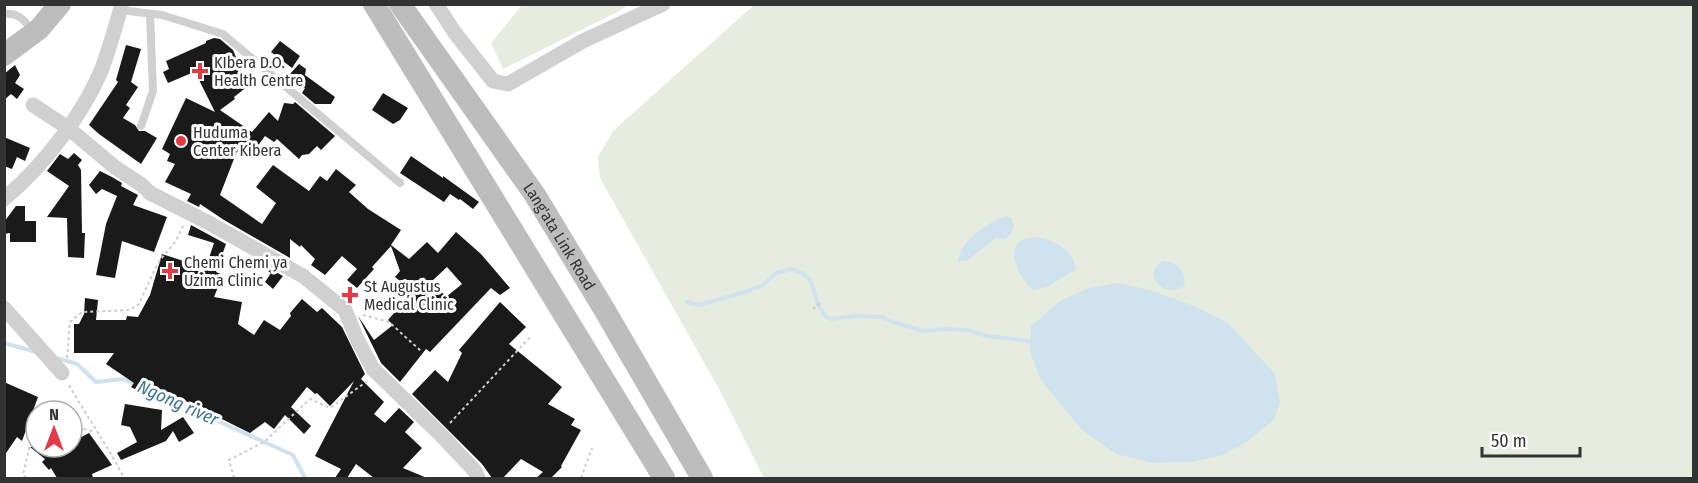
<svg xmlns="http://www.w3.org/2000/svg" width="1698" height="483" font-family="'Fira Sans Condensed',sans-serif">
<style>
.green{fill:#e6ecdf}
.water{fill:#cfe2ee}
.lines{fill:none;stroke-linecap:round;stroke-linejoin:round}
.stream{stroke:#cfe2ee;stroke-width:4}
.building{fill:#1a1a1a;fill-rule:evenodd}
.path{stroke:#cdcdcd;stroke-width:2;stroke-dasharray:3 3;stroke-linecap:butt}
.lane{stroke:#d0d0d0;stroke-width:8}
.street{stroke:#d0d0d0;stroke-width:15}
.secondary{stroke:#bdbdbd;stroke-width:22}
.poi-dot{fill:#e63946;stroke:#fff;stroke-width:2}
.labels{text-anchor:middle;stroke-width:6;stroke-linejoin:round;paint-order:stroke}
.poi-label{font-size:16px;fill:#333;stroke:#fff;text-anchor:start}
.street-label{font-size:16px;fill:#333;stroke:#fff}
.water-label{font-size:18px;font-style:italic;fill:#3f7597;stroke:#fff}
</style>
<rect width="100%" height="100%" fill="#fff"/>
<g class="green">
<path d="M522 5V4L628 5 619 11 503 69 491 43Z"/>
<path d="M754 5H1693V478H764L719 389 600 178 598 157 613 131Z"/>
</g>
<g class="water">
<path d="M1006 216 1011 218 1014 226 1011 233 1005 239 996 238 966 261H958C960 241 987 223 1006 216Z"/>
<path d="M1036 237C1054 240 1073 249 1076 269L1049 286 1033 290C1023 283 1007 254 1018 243 1022 238 1029 238 1036 237Z"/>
<path d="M1163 261C1176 261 1187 272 1184 286 1164 300 1140 273 1163 261Z"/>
<path d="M1118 283 1154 291 1196 307 1228 323 1275 374 1280 403 1274 419 1248 441 1223 455 1191 462 1153 463 1116 454 1081 429 1041 380 1030 352 1031 326 1060 301 1089 288Z"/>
</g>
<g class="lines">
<g class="stream">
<path d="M687 302 699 305 745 292 763 285 776 273 792 269 802 273 811 281 818 305 826 317 831 319 856 316 882 317 893 322 923 331 947 329 967 330 987 336 1030 341"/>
<path d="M4 343 36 352"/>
<path d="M57 358 77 364 96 382 123 379 137 385"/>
<path d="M160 395 293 455 305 478"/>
</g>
</g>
<g class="building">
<path d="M214 38 220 39 233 50 248 86 234 97 235 99 220 110 252 132 269 112 278 121 284 103 293 104 295 102 335 136 321 150 317 146 309 154 302 155 299 159 277 139 274 142 265 136 248 159 237 151 220 195 262 224 276 203 256 187 273 165 309 191 320 176 327 181 336 169 356 185 349 192 368 209 401 230 391 245 409 259 427 242 438 253 456 232 481 254 510 288 500 295 491 288 430 352 426 349 400 382 381 363 358 316 374 340 393 325 388 320 408 297 395 288 400 281 395 277 400 271 391 246 372 267 374 269 357 288 347 280 357 269 342 256 325 275 311 265 315 259 301 245 300 247 290 239V258L224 220 200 204 199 207 187 201 191 194 165 182 175 164 167 161 170 154 162 149 186 98 215 112 197 76 201 69 168 83 163 72 169 69 166 61 206 43V41ZM447 267 462 284 446 297 432 281Z"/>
<path d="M280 41 300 56 292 68 271 52Z"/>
<path d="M126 45 141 49 131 82 138 87 126 105 130 108 123 118 135 125 139 131H145L157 138 141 164 99 134 89 125 118 82 116 80Z"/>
<path d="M299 64 306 69 305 75 335 97 331 104H315L302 93 305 88 289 75Z"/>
<path d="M15 65 20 75 15 83 24 89 17 99 11 94 4 100V74Z"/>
<path d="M383 93 408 108 400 120 393 124 372 110Z"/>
<path d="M4 137 30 148 25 161 17 157 12 169 4 166Z"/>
<path d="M74 153 82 160 78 165 81 170 82 233H85L84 258 68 257 67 218 47 217 69 186 47 171 60 154 68 159Z"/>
<path d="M411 156 443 178V176L479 202 473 209 460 199 459 200 450 194 444 202 400 173Z"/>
<path d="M100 171 112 177 122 183 121 186 138 195 133 205 167 217 154 252 122 241 115 278 96 275 106 224 117 196 102 189 96 194 89 185Z"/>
<path d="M16 206H25V221H36V242H10V233L4 234V222Z"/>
<path d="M191 225 226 244 216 272 223 275 214 297 242 302 238 324 254 335 264 320 280 330 291 316 290 313 302 299 317 312 322 308 342 327 365 374 361 379 384 402 374 414 385 423 399 408 414 422 405 432 422 448 403 468 427 478H374L356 464 347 478H335L341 469 315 456 354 381 330 406 317 393 315 394 307 387 291 407 311 426 304 434 285 415 274 429 265 422 250 433 163 390 162 404 131 387 134 383 106 364 114 353H74V324H79L84 314 85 298 98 300 96 320H126L127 316 138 317 150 295 162 254 202 267 203 266 206 267 214 243 188 235Z"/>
<path d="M263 265 283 276 273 289 265 282 271 273 262 267Z"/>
<path d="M500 302 526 327 509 344 562 387 548 404 575 419 571 425 581 430 561 466 562 467 551 478H536L543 472 521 459 503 478H492L482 464 412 394 435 370 448 382 462 353 459 350Z"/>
<path d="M4 382 38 397 22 441 17 437 4 456Z"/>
<path d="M125 404 162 410 161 430 183 417 194 433 179 442 173 431 166 441 121 460 117 453 137 442 130 427 121 425Z"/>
<path d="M89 433 112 465 92 474 93 478H57L51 468 49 470 42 462 45 459 30 447H72V442Z"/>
</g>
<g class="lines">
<g class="path">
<path d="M813 309 822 302"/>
<path d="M363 315 389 322 421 351"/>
<path d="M67 358 70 322 82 312 130 310 139 304 154 271 160 260 176 241 183 226"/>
<path d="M69 385C87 417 108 446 124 478"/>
<path d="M450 423 531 336"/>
<path d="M72 426 95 432"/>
<path d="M26 478 23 474 30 445 36 437"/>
<path d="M234 478 229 460 264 442 310 399 330 408 366 382"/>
<path d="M581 478 592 448"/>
</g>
<g class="lane">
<path d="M120 10 162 15 223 34 400 183"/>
<path d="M4 14C18 12 24 20 32 30"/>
<path d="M141 126 153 91 150 14"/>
</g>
<g class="street">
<path d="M436 4 455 33 493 81 508 84 583 41 663 4"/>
<path d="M33 105 68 128 116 168 142 185 150 193 211 224 303 276 345 310 357 339 373 369 441 435 475 471 478 478"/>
<path d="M4 199C43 166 84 114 103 66 110 46 116 25 122 4"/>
<path d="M4 308 62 373"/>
</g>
<g class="secondary">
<path d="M374 4 664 478"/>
<path id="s1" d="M400 4 535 195 604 309 702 478"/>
<path d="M4 55 39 29 60 4"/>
</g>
</g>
<g class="poi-dot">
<path d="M197 62h6v6h6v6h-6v6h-6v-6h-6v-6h6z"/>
<circle cx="181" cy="141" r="6"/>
<path d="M167 262h6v6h6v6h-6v6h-6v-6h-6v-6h6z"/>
<path d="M347 286h6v6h6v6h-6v6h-6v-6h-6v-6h6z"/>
</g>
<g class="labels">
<g class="poi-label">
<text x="214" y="68">KIbera D.O.<tspan x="214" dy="18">Health Centre</tspan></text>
<text x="193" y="138">Huduma<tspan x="193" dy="18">Center Kibera</tspan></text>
<text x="184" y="268">Chemi Chemi ya<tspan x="184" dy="18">Uzima Clinic</tspan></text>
<text x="364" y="292">St Augustus<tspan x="364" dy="18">Medical Clinic</tspan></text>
</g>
<g class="street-label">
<text dy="6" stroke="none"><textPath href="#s1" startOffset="282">Lang'ata Link Road</textPath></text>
</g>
<g class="water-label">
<text transform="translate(178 403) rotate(24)" y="6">Ngong river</text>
</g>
</g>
<rect width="1698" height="483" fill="none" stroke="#333333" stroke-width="12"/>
<g transform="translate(54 429)"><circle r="28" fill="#ffffff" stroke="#adadad" stroke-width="1.5"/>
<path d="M0-4.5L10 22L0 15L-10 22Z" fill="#e63946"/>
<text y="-9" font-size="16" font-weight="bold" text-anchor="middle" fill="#333333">N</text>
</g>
<path d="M1482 447v9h98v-9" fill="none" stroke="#333333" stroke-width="3"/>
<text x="1491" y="447" font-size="18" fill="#333333" stroke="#ffffff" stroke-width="4.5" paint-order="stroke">50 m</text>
</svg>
